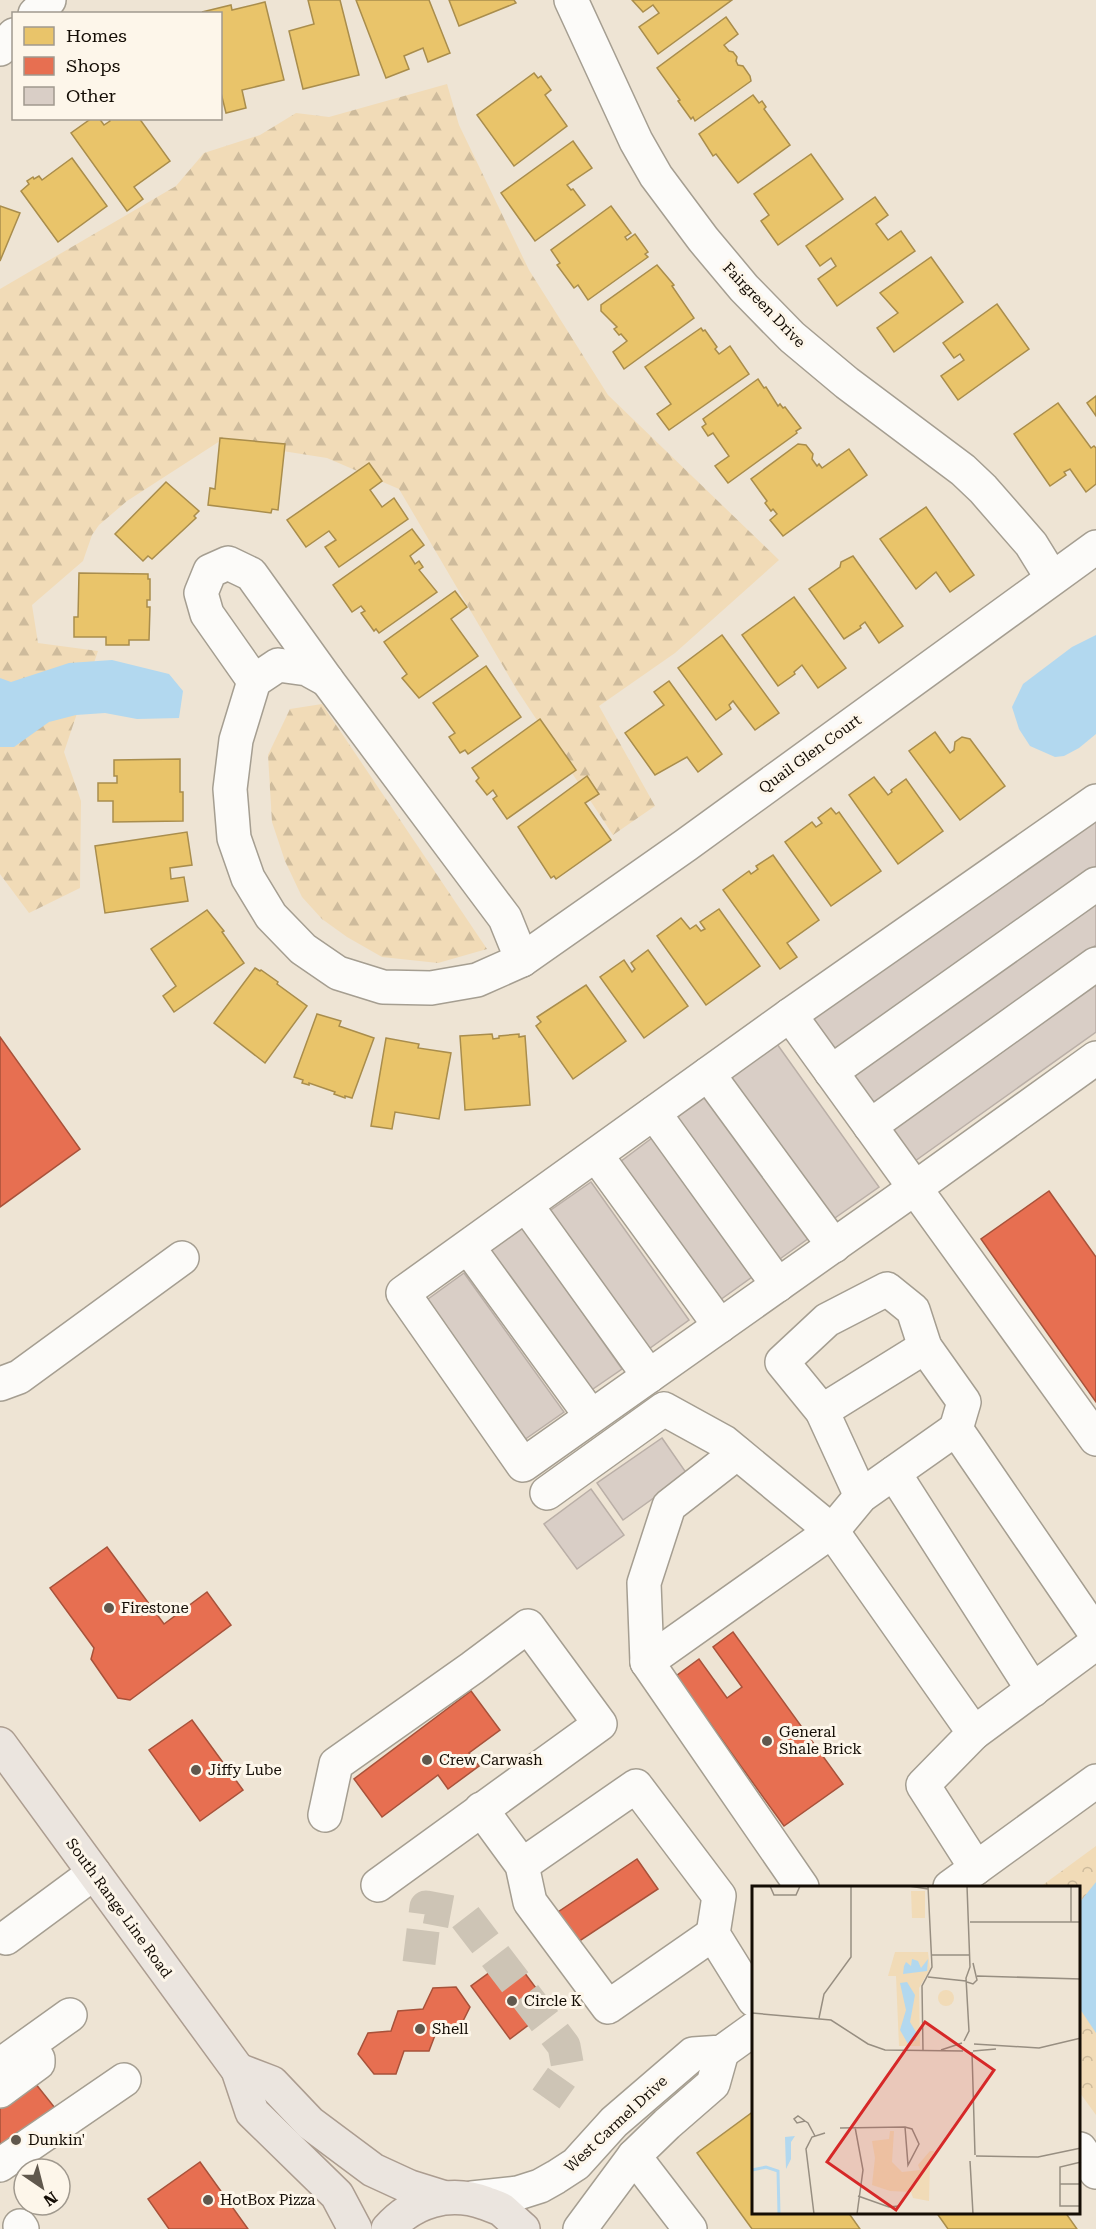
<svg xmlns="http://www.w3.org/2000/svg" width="1096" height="2229" font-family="'Roboto Serif',serif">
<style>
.forest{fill:url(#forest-firs)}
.park{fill:url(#park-crowns)}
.water{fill:#b2d8ef}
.homes{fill:#e9c46a;stroke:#a98d4c;stroke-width:1.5}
.shops{fill:#e76f51;stroke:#a8523a;stroke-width:1.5}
.building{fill:#d9cec6;stroke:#baafa7;stroke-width:1.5}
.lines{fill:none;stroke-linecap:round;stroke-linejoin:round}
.minor-tunnel{stroke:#cdc4b5;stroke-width:33;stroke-dasharray:33 16;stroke-linecap:butt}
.minor-casing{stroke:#a59e91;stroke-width:36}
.major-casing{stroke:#ac9d90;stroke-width:36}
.minor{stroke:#fcfbf9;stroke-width:33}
.major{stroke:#ebe5df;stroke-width:33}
.poi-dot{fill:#60584d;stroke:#fdf6ea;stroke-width:2}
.labels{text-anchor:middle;stroke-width:6;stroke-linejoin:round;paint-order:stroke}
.street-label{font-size:15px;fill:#140d05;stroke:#fdf6ea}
.poi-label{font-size:15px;fill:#140d05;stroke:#fdf6ea;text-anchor:start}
.inset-river{fill:none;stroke:#b2d8ef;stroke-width:3}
.inset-road{fill:none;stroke:#978e81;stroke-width:1.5}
.view{fill:#d62828;fill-opacity:0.15;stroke:#d62828;stroke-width:3}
.inset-edge{fill:none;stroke:#140d05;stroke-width:3}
</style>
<defs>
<pattern id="forest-firs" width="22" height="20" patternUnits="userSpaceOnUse" patternTransform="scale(1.5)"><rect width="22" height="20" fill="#f1dbb7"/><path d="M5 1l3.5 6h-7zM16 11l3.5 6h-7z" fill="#cebb9c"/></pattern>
<pattern id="park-crowns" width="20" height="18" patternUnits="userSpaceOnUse" patternTransform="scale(1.5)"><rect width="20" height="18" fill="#f1dbb7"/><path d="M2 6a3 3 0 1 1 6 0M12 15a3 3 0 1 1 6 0" fill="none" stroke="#cebb9c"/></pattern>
</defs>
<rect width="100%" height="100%" fill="#eee4d4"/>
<g class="forest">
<path d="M447 84 459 125 529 270 608 395 779 560 675 653 599 706 655 806 613 835 517 690 399 489 327 458 220 441 127 501 99 525 92 535 83 561 32 605 38 643 98 651 64 752 81 801 80 888 29 913 0 874V289L176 186 204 153 260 135 296 113 329 117Z"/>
<path d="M322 704 487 949 438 963 382 957 347 937 322 919 302 897 285 861 272 822 268 755 290 709Z"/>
</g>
<path class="park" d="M1096 1846V2115L1080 2093V1887H1040Z"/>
<g class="water">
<path d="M1096 635V734L1079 748 1064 756 1055 757 1030 746 1019 729 1012 707 1023 684 1072 647Z"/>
<path d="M112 660 169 674 183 691 179 718 137 719 105 713 76 715 49 722 14 747H0V678L11 682 69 663Z"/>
<path d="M1096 1882V2033L1080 2009V1902Z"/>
</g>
<g class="homes">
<path d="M308 0H340L359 75 303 89 289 31 314 24Z"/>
<path d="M356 0H429L450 53 428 62 423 48 404 56 409 69 386 78Z"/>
<path d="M449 0H514L516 3 459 26Z"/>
<path d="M632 0H732L658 54 639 27 659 13 653 5 643 12Z"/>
<path d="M265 2 284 80 242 90 246 108 226 113 220 89V14L202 12 231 5 232 10Z"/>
<path d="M726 17 738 34 724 45 729 51 733 52 737 57 736 61 738 65 743 66 750 76 751 81 695 121 693 117 691 119 678 101 680 100 657 68Z"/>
<path d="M534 73 538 78 541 76 551 90 545 95 567 126 514 166 477 115Z"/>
<path d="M753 95 759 103 762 101 766 107 764 109 790 145 738 183 716 154 713 156 699 134Z"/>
<path d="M92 118H99L104 125 110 121 109 118H139L170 161 134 187 143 199 127 211 71 133Z"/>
<path d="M573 141 592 168 567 185 571 190 573 189 585 205 535 241 501 193Z"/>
<path d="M811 154 843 199 778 245 761 221 769 215 754 194Z"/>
<path d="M72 158 107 206 58 242 21 191 29 184 27 181 33 177 34 179 39 176 42 180Z"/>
<path d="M875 197 888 215 876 224 888 240 901 231 915 251 837 306 818 279 836 266 831 258 820 266 806 246Z"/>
<path d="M0 206 20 213 0 261Z"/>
<path d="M611 206 631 233 625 237 627 240 635 234 648 252 645 254 648 257 588 300 578 285 574 288 557 265 560 263 551 250Z"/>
<path d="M931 257 963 302 894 352 877 328 898 313 880 293Z"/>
<path d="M657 265 674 285 672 286 694 318 624 369 613 352 627 341 621 334 619 335 614 329 617 327 601 311V305Z"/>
<path d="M997 304 1029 349 958 400 941 376 964 360 960 354 954 358 943 343Z"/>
<path d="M701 328 703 331 705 330 717 347 715 349 719 354 730 346 749 374 669 430 657 414 671 404 645 367Z"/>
<path d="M758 379 764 388 766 387 778 406 780 404 783 408 785 407 801 428 796 431 797 433 728 483 715 466 729 456 713 433 708 436 702 427 706 424 703 419Z"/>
<path d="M1096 396V416L1087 403Z"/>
<path d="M1058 403 1091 448 1094 446 1096 448V484L1086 492 1070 469 1064 472 1066 475 1050 486 1014 434Z"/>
<path d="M220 438 285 444 278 510 272 509 271 513 208 505 210 488 215 489Z"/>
<path d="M798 444 806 445 813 454 812 459 817 466 819 464 822 468 849 449 867 475 783 536 770 520 777 514 773 509 771 511 765 503 767 501 751 479Z"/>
<path d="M369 463 382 481 370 490 382 507 394 498 408 519 339 567 325 547 336 540 329 531 306 547 287 520Z"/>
<path d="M166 482 199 511 194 516 196 518 152 559 148 556 143 561 115 534Z"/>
<path d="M926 507 974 575 950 592 936 572 916 589 880 539Z"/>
<path d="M412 529 424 545 410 556 415 564 419 561 423 567 419 570 437 592 379 633 376 629 374 631 361 613 365 611 361 606 352 612 333 585Z"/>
<path d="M853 556 903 626 879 643 865 622 860 626 861 628 844 639 809 589 840 567 841 562Z"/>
<path d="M79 573 148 574V579H150V600H147V607H150L149 640H129V645H106V637H74V617H78Z"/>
<path d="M455 591 467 607 451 619 478 656 419 698 402 678 407 674 384 642Z"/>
<path d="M794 597 846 668 818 688 802 665 794 672 795 674 778 686 742 635Z"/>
<path d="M722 635 779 713 755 730 733 701 729 705 731 709 716 720 678 668Z"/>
<path d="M486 666 521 717 468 754 465 750 460 753 449 737 455 733 433 703Z"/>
<path d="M669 681 722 754 698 772 687 757 655 775 625 733 664 705 654 692Z"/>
<path d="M540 719 576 770 507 819 493 799 497 796 493 790 487 795 476 781 479 778 472 768Z"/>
<path d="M935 732 950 753 954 750 955 742 962 737 970 739 1005 786 960 820 909 751Z"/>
<path d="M180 759V792H183V821L113 822V801H98V783H117V776H114V760Z"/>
<path d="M587 776 599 794 585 803 611 840 556 879 554 876 551 878 518 827Z"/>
<path d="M874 777 888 795 892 792 891 790 906 779 943 831 898 864 849 795Z"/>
<path d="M831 808 836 814 839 812 881 871 831 906 785 842 812 822 816 827 822 823 818 818Z"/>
<path d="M187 832 192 865 170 868 171 879 184 877 188 901 105 913 95 846Z"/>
<path d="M773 855 819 920 787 943 797 957 780 969 723 890 749 871 751 874 758 869 756 866Z"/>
<path d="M719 909 760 966 706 1005 657 936 681 918 690 929 696 925 701 931 705 929 700 922Z"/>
<path d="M207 910 224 931 222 932 244 963 174 1012 163 996 176 986 151 949Z"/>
<path d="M648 950 688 1006 644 1038 600 977 624 960 632 972 635 969 631 963Z"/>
<path d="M255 968 260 971 261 970 278 982 277 984 307 1006 265 1063 214 1023Z"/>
<path d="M586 985 626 1041 573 1079 536 1026 541 1022 537 1017Z"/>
<path d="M317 1014 341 1021 339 1026 374 1038 352 1098 345 1096V1098L334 1094 335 1092 309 1083V1085L302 1083 303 1080 294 1077Z"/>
<path d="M492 1034 493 1039 499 1038V1036L519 1034V1037L525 1036 530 1105 465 1110 460 1036Z"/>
<path d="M386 1038 419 1044 418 1048 451 1053 439 1119 395 1112 392 1129 371 1126Z"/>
<path d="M754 2111V2212H848L860 2229H752L697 2153Z"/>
<path d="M936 2212H1065L1077 2229H948Z"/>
</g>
<g class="shops">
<path d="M0 1037 80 1149 0 1207Z"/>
<path d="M1049 1191 1096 1257V1402L981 1239Z"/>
<path d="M107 1547 164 1624 207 1592 231 1625 130 1700 118 1698 91 1659 94 1648 50 1588Z"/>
<path d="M733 1632 843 1784 784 1826 676 1676 699 1659 727 1698 742 1687 713 1647Z"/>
<path d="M471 1691 500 1730 469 1753 479 1766 448 1789 438 1775 382 1817 354 1779Z"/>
<path d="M192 1720 243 1790 200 1821 149 1750Z"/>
<path d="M637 1859 658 1889 578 1942 558 1912Z"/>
<path d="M512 1956 551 2008 510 2039 471 1986Z"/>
<path d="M456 1987 470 2007 460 2027 437 2030 429 2051H404L396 2074H374L358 2054 368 2033 391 2031 398 2011 423 2009 433 1988Z"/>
<path d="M31 2078 63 2118 0 2162V2100Z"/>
<path d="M200 2162 248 2229H169L148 2199Z"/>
</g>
<g class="building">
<path d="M1096 817V866L835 1051 813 1018Z"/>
<path d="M1096 896V945L872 1104 849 1072Z"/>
<path d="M1096 980V1032L915 1161 891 1127Z"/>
<path d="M777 1044 879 1187 832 1220 730 1077Z"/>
<path d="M707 1096 809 1238 777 1261 675 1119Z"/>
<path d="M652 1138 752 1277 720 1300 620 1162Z"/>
<path d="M591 1182 689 1320 646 1351 548 1212Z"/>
<path d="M523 1228 622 1369 590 1391 491 1250Z"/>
<path d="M464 1273 564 1412 524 1440 424 1302Z"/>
<path d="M662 1438 687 1474 623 1520 597 1483Z"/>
<path d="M591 1489 624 1535 577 1569 544 1524Z"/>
</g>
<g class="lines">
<path class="minor-tunnel" d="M419 1963 426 1907 463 1914 564 2046 568 2068 546 2099"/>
<g class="minor-casing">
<g id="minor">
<path d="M571 0 636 141 656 176 703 239 744 288 792 337 847 383 963 470 983 489 1031 544 1052 578"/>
<path d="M35 14 49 0"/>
<path d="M0 49 14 35"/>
<path d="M327 680 307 669 278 665 254 681 236 740 230 789 234 838 248 878 271 916 303 949 338 973 383 987 431 988 477 980 522 960 686 845 1096 547"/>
<path d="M254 681 207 614 201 593 210 571 228 563 251 574 327 680 505 918 522 960"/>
<path d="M1096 801 790 1015 403 1293 523 1465 915 1188 1096 1058"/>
<path d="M790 1015 1096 1439"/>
<path d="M831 1072 1096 884"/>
<path d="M708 1074 834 1246"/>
<path d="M654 1113 778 1285"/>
<path d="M870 1126 1096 964"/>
<path d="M596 1155 720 1326"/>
<path d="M526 1205 649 1376"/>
<path d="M468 1247 591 1416"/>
<path d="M0 1384 19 1377 182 1258"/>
<path d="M822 1411 925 1347"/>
<path d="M894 1473 1033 1690"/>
<path d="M547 1493 664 1409 724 1442 832 1531 861 1496 956 1429 1096 1634"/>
<path d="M861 1496 822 1411 782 1362 827 1320 887 1289 913 1310 925 1347 964 1402 956 1429"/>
<path d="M647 1662 644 1583 669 1506 737 1453"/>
<path d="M974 1733 1096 1643"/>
<path d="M481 1809 522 1865 530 1902 608 2007 713 1934"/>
<path d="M325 1815 336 1764 472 1668 528 1626 600 1724 378 1885"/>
<path d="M522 1865 636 1786 719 1896 713 1934 754 2000"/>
<path d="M802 1887 647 1662 832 1531 974 1733 923 1785 976 1868"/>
<path d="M950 1887 1096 1781"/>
<path d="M6 1938 94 1873"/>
<path d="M0 2065 70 2015"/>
<path d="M0 2091 38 2063V2059"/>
<path d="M1080 2149 1096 2172"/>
<path d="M634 2156 690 2229"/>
<path d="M0 2165 124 2080"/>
<path d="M472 2198 518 2193 540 2186 556 2177 576 2164 614 2122 693 2054 722 2052 754 2029"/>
<path d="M20 2226 22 2229"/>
<path d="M580 2229 634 2156 667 2124 713 2084 722 2052"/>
</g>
</g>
<g class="major-casing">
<g id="major">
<path d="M0 1744 238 2070 252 2112 337 2195 355 2229"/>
<path d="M238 2070 272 2083 310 2123 373 2170 410 2187 442 2197"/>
<path d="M388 2229C413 2201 449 2190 485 2203 490 2205 497 2207 502 2210 509 2216 516 2223 523 2229"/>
</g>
</g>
<use href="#minor" class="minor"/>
<use href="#major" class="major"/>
</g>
<g class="poi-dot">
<circle cx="109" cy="1608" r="6"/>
<circle cx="767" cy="1741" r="6"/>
<circle cx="427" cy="1760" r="6"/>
<circle cx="196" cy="1770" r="6"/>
<circle cx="512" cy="2001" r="6"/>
<circle cx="420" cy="2029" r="6"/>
<circle cx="16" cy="2140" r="6"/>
<circle cx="208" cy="2200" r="6"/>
</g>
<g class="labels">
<g class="street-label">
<text transform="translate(764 305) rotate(46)" y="5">Fairgreen Drive</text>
<text transform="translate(810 754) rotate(-36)" y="5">Quail Glen Court</text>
<text transform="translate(119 1908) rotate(54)" y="5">South Range Line Road</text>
<text transform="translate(616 2124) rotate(-43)" y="5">West Carmel Drive</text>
</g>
<g class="poi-label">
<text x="121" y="1613">Firestone</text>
<text x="779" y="1737">General<tspan x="779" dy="17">Shale Brick</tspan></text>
<text x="439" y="1765">Crew Carwash</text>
<text x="208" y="1775">Jiffy Lube</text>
<text x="524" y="2006">Circle K</text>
<text x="432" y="2034">Shell</text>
<text x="28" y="2145">Dunkin'</text>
<text x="220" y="2205">HotBox Pizza</text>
</g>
</g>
<g transform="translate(752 1886)">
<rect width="328" height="328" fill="#eee4d4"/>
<path d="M186 112a8 8 0 1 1 16 0a8 8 0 1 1-16 0Z" fill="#f1dbb7"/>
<path d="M138 245H142L140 276 150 286 168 284 166 279 178 265H182L178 278 177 315 161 312 159 306 138 305 120 299 123 272 120 255 137 253Z" fill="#f1dbb7"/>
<path d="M159 5H173V32H160ZM143 66H176L178 83 167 102 168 160H147L144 90H136Z" fill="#f1dbb7"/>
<path d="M160 73 166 75 169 82 176 73 175 85 151 88 152 80 154 76 159 80ZM155 96 163 109 158 136 164 146V154L156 158 148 144 154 124 148 97ZM43 250 39 256V273L34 283 33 251Z" fill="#b2d8ef"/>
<path class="inset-river" d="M0 284 14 281 26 285 27 328"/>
<path class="inset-road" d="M18 0 22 9H44L48 0M157 0 176 3M319 0V36M218 36H329M179 69H217M225 90 329 93M176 91 214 95M215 96 221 98 225 94 221 77M0 127 79 134 116 158 133 164 211 165M67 132 72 108 99 71V0M212 155 217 145 214 92 218 81 215 0M222 158 287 162 329 152M171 164 170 100 180 81 176 0M189 164 210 157M221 165 244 163M220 166 223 269M53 235 45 237 42 233 46 230 49 232 53 235 56 237 63 250M103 241 111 284 105 328M88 242 153 241 160 243 167 258 156 279 153 241M224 270 286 271 329 262M218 275 221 328M329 276 308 281V320H329M308 298H329M106 310 137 321 147 320M62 328 54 263 60 251 73 247"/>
<path class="view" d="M173 136 242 184 144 324 75 276Z"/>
<rect width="328" height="328" class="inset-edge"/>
</g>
<rect x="12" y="12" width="210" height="108" fill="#fdf6ea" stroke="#a0998e" stroke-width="1.5"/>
<rect x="24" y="27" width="30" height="18" fill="#e9c46a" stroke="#a0998e" stroke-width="1.5"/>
<text x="66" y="42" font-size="18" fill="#140d05">Homes</text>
<rect x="24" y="57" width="30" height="18" fill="#e76f51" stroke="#a0998e" stroke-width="1.5"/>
<text x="66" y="72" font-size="18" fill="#140d05">Shops</text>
<rect x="24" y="87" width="30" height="18" fill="#d9cec6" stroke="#a0998e" stroke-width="1.5"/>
<text x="66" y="102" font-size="18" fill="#140d05">Other</text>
<g transform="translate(42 2187) rotate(145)"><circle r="28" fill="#fdf6ea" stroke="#a0998e" stroke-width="1.5"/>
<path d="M0-4.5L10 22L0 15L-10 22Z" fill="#60584d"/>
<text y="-9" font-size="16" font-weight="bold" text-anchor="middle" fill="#140d05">N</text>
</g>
</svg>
